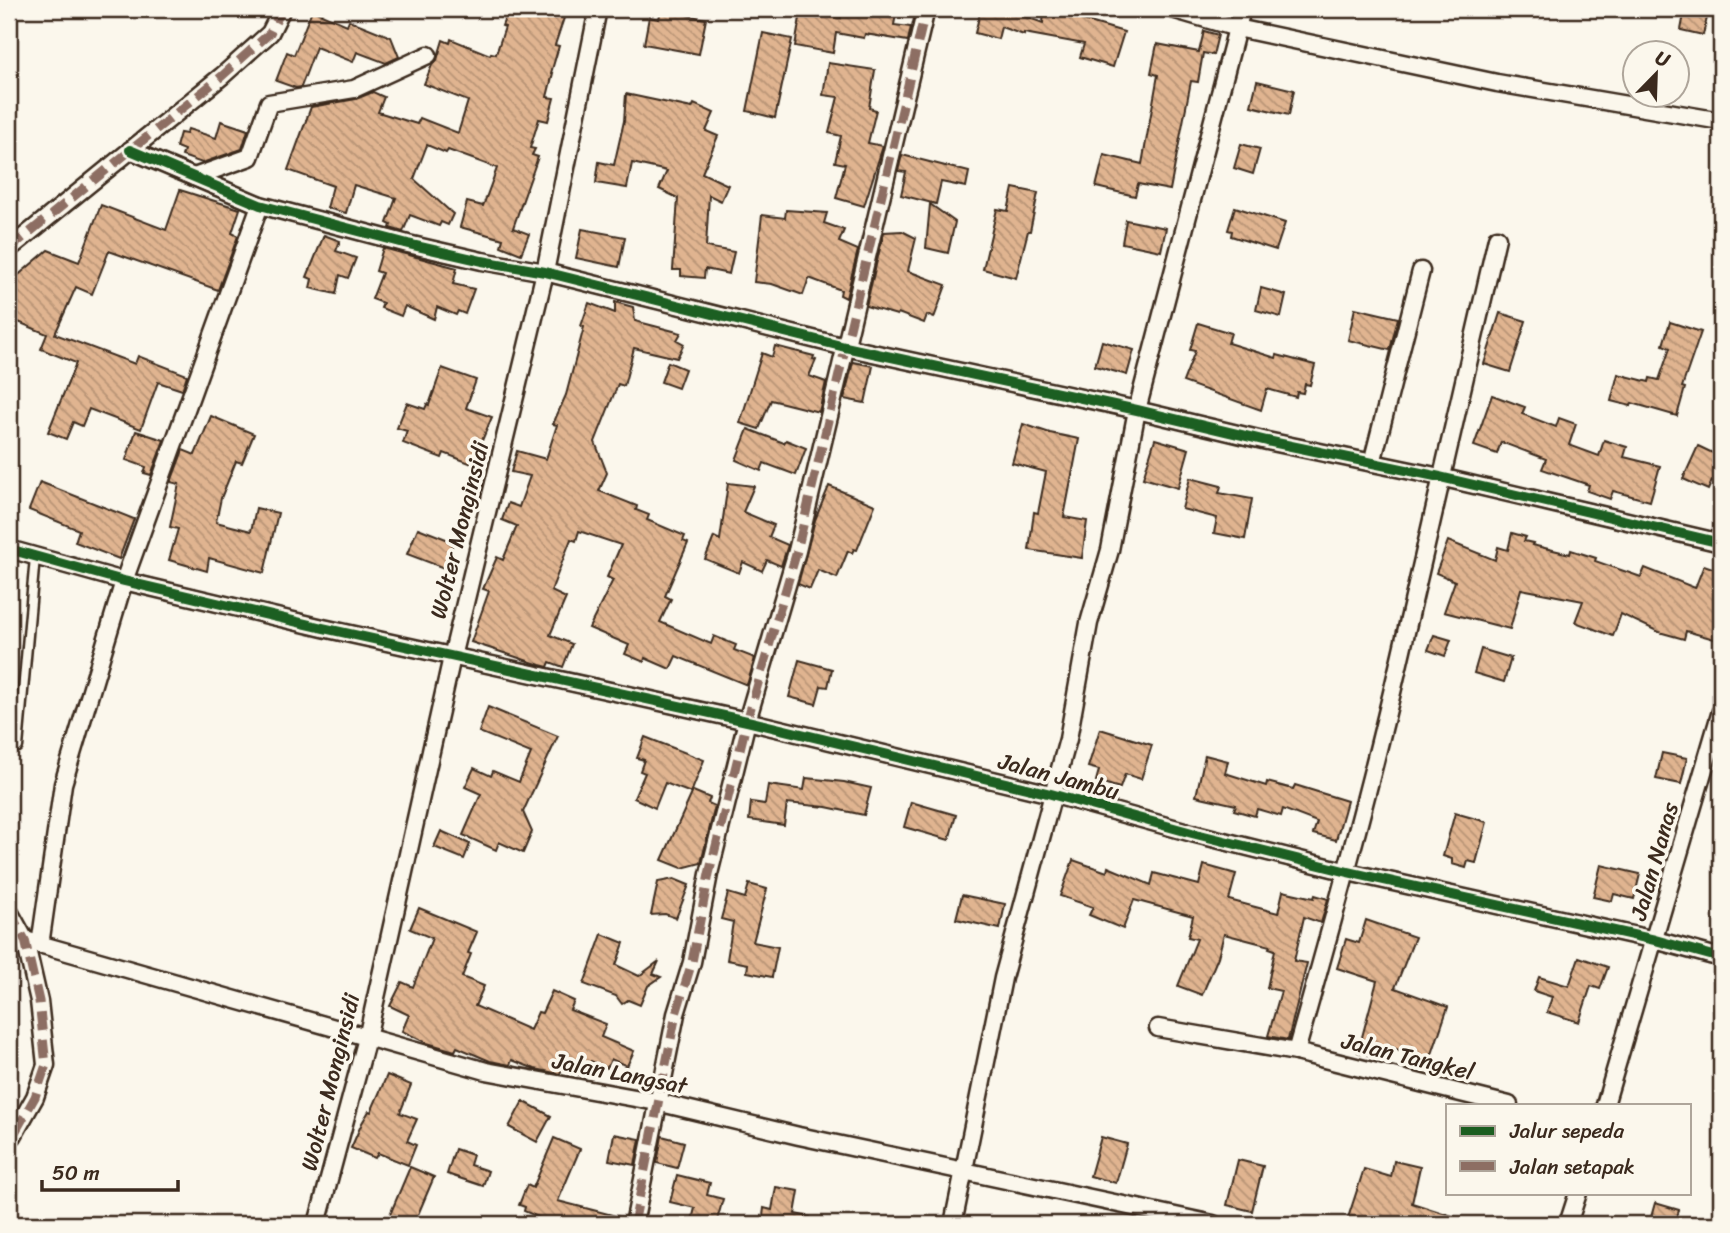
<svg xmlns="http://www.w3.org/2000/svg" width="1730" height="1233" font-family="Sriracha,sans-serif">
<style>
.building{fill:url(#building-back-hatch);stroke:#3b2a1e;stroke-width:2}
.lines{fill:none;stroke-linecap:round;stroke-linejoin:round}
.lane-casing{stroke:#3b2a1e;stroke-width:13}
.street-casing{stroke:#3b2a1e;stroke-width:21}
.lane{stroke:#fbf7ec;stroke-width:8}
.street{stroke:#fbf7ec;stroke-width:16}
.quiet{stroke:#8d6e63;stroke-width:9;stroke-dasharray:18 9;stroke-linecap:butt}
.cycleway-casing{stroke:#fbf7ec;stroke-width:15}
.cycleway{stroke:#1b5e20;stroke-width:10}
.labels{text-anchor:middle;stroke-width:7;stroke-linejoin:round;paint-order:stroke}
.street-label{font-size:23px;fill:#3b2a1e;stroke:#fbf7ec}
</style>
<defs>
<pattern id="building-back-hatch" width="6" height="6" patternUnits="userSpaceOnUse" patternTransform="scale(1.75)"><rect width="6" height="6" fill="#e0b490"/><path d="M-1 5l2 2M0 0l6 6M5-1l2 2" fill="none" stroke="#b79375"/></pattern>
</defs>
<rect width="100%" height="100%" fill="#fbf7ec"/>
<filter id="ink" filterUnits="userSpaceOnUse"><feTurbulence type="fractalNoise" baseFrequency=".0143" numOctaves="2"/><feDisplacementMap in="SourceGraphic" scale="14" xChannelSelector="R" yChannelSelector="G"/><feConvolveMatrix kernelMatrix="1 2 1 2 8 2 1 2 1" color-interpolation-filters="sRGB"/></filter>
<g filter="url(#ink)">
<g class="building">
<path d="M518 9H537L564 18 555 45 559 46 551 73H553L547 97 554 98 548 121 539 119 530 148 535 149 532 155 538 157 513 228 529 234 521 254 501 246 503 239 460 227 467 202 483 206 497 168 448 150 446 153 427 145 414 179 453 214 448 225 441 222 439 226 410 215 403 232 390 228 391 225 387 223 396 198 354 185 346 213 327 208 333 186 288 170 311 107 356 99 373 92 384 97 378 112 417 124 420 118 458 133 468 101 424 84 432 65 437 60 443 40 450 43 451 39 490 55 491 53 496 54 505 27 502 26 507 13 516 16Z"/>
<path d="M842 9H897L894 25 911 27 908 41 865 34 864 38 836 33 833 53 795 46 801 12 841 18Z"/>
<path d="M981 9 1009 11 1043 23 1044 12 1069 16 1124 32 1113 67 1080 57 1084 44 1024 33V35L1001 27 998 39 975 33Z"/>
<path d="M1685 9H1709L1703 35 1681 30Z"/>
<path d="M312 10 347 25 349 20 391 37 399 57 386 63 357 52 353 62 316 47 301 87 296 88 276 81 287 52 294 55Z"/>
<path d="M661 10 706 19 699 54 644 44 649 17 659 19Z"/>
<path d="M1204 31 1218 35 1213 55 1203 53 1198 82 1191 81 1170 190 1138 184 1135 196 1096 187 1104 155 1142 164 1158 75 1151 73 1157 44 1199 52Z"/>
<path d="M763 33 792 39 775 118 747 111Z"/>
<path d="M828 63 875 70 869 108 876 110 868 143 883 146 864 206 836 198 845 164 835 162 841 136 829 133 838 97 823 95Z"/>
<path d="M1257 81 1294 90 1289 115 1251 106Z"/>
<path d="M626 94 692 108 694 104 714 113 706 131 718 136 702 173 728 185 721 201 709 195 706 247 734 252 729 274 705 269 704 278 681 276V270H673L678 198 659 189 667 171 632 163 627 188 596 183 599 162 614 165 624 121Z"/>
<path d="M221 121 248 130 242 149 202 163 182 156 184 150 176 147 180 133 186 134 188 129 216 138Z"/>
<path d="M1241 144 1260 149 1253 174 1234 168Z"/>
<path d="M902 155 969 172 966 187 941 182 936 204 901 195 906 172 898 171Z"/>
<path d="M1013 188 1038 193 1030 231H1028L1016 278 983 269 997 209 1008 211Z"/>
<path d="M180 190 240 209 232 233 238 236 218 290 109 251 92 294 76 287 55 334 135 364 138 356 187 375 182 390 158 382 141 429 89 409 82 426 73 422 66 439 48 432 76 363 41 349 47 334 9 318V283L48 250 79 262 101 205 166 230Z"/>
<path d="M930 204 955 222 948 253 926 248Z"/>
<path d="M1235 207 1285 223 1276 250 1231 236 1232 231 1228 230Z"/>
<path d="M786 210 827 213 824 223 844 230 839 242 858 250 846 298 840 295 841 290 809 278 803 295 772 284 754 282 762 215 785 218Z"/>
<path d="M1126 220 1166 228 1161 251 1122 243Z"/>
<path d="M582 229 625 237 619 267 576 258Z"/>
<path d="M902 231 916 238 908 271 946 285 934 318 927 315 924 323 898 313 897 315 866 306 884 232Z"/>
<path d="M324 235 340 241 336 251 356 258 348 278 340 275 336 294 310 288 312 279 307 277Z"/>
<path d="M383 248 457 268 453 284 474 289 465 314 458 311 456 315 437 307 434 319 405 306 401 316 381 308 383 303 372 299 382 273 376 271Z"/>
<path d="M1261 288 1286 295 1281 317 1256 310Z"/>
<path d="M615 302 633 307 635 321 681 333 677 340 684 344 677 358 634 348 624 386 618 384 595 442 607 473 599 491 637 506 636 510 649 515 647 520 685 536 683 541 688 543 665 596 671 599 660 622 711 644 714 636 736 645 734 650 755 658 747 685 676 656 670 669 645 658 644 662 625 654 629 645 589 628 613 580 607 577 621 545 579 531 576 541 571 539 551 591 566 598 550 635 572 644 563 667 550 662 548 667 540 665 471 642 489 591 483 589 497 557 503 560 517 526 502 520 508 503 519 507 530 476 511 472 517 451 546 459 557 425 553 424 566 395 584 327 581 326 589 303 615 313Z"/>
<path d="M1355 308 1398 318 1390 350 1348 340Z"/>
<path d="M1500 313 1526 321 1510 372 1484 364Z"/>
<path d="M1670 322 1701 332 1682 387 1685 388 1677 416 1632 403 1631 406 1611 401 1618 374 1649 382 1650 378 1659 380 1670 348 1663 345Z"/>
<path d="M1198 323 1231 333 1228 343 1276 358 1277 355 1315 365 1310 385 1305 384 1303 393 1297 392 1296 397 1267 389 1261 410 1183 382 1195 351 1190 350Z"/>
<path d="M1102 341 1134 350 1127 375 1095 366Z"/>
<path d="M775 346 814 356 813 359 816 360 809 376 826 382 819 412 771 400 759 429 740 423 762 353 772 357Z"/>
<path d="M668 362 685 369 678 388 661 382Z"/>
<path d="M853 362 873 366 865 403 844 399Z"/>
<path d="M442 368 476 380 466 408 492 417 472 464 444 453 442 458 403 443 407 431 397 428 407 403 425 409 427 404 429 405Z"/>
<path d="M1492 395 1525 407 1522 414 1556 427 1559 418 1576 424 1569 445 1599 456 1604 440 1627 447 1624 457 1660 466 1650 501 1613 491 1610 499 1587 491 1589 485 1542 469 1546 459 1501 442 1497 454 1474 446Z"/>
<path d="M211 416 254 434 242 463 236 461 221 498 216 522 251 531 256 508 278 513 264 573 209 558 207 571 169 560 178 529 170 527 179 484 171 482 183 450 195 455Z"/>
<path d="M1023 424 1050 433 1079 439 1064 517 1087 521 1082 558 1029 550 1034 512 1038 513 1046 472 1012 463Z"/>
<path d="M748 429 784 443 786 440 806 448 796 475 764 463 761 471 736 460Z"/>
<path d="M136 431 164 440 151 475 144 473 146 467 126 460Z"/>
<path d="M1155 439 1189 449 1178 488 1143 478Z"/>
<path d="M1698 446 1721 457V486L1712 481 1708 490 1683 479Z"/>
<path d="M1190 478 1221 486 1219 493 1252 499 1245 539 1214 533 1217 518 1182 509Z"/>
<path d="M40 482 134 519 119 559 75 542 79 530 29 510Z"/>
<path d="M728 483 754 486 743 512 774 525 769 537 788 545 781 566 767 560 762 571 743 562 739 573 705 559 714 537 720 540Z"/>
<path d="M829 486 875 505 857 550 854 549 852 553 848 551 837 578 818 570 810 589 798 584 815 520Z"/>
<path d="M418 528 454 542 444 568 407 554Z"/>
<path d="M1512 533 1526 537 1524 541 1533 543 1532 545 1570 554 1571 550 1596 558 1595 561 1641 577 1645 568 1695 588 1704 565 1721 571V641L1686 631 1684 639 1659 632 1621 614 1613 636 1575 622 1583 601 1521 589 1510 629 1444 612 1455 581 1436 573 1448 541 1495 560 1498 547 1508 550Z"/>
<path d="M1434 635 1451 640 1445 656 1428 650Z"/>
<path d="M1481 649 1511 658 1504 682 1474 673Z"/>
<path d="M799 660 832 669 828 687 821 686 816 704 789 697Z"/>
<path d="M488 707 558 736 523 812 532 832 523 853 499 842 496 850 463 835 481 794 465 787 474 768 491 776 493 771 519 782 531 753 479 732Z"/>
<path d="M1100 729 1152 745 1141 779 1125 774 1120 788 1096 781 1099 770 1088 767Z"/>
<path d="M645 737 704 760 691 793 665 783 655 808 634 798 645 773 640 771 644 760 637 758Z"/>
<path d="M1662 753 1687 758 1681 784 1656 779Z"/>
<path d="M1205 755 1228 761 1225 773 1266 786 1267 782 1293 789 1295 785 1347 801 1336 840 1313 834 1317 822 1283 809 1281 816 1257 809 1255 816 1234 810 1236 805 1196 796Z"/>
<path d="M806 778 844 782 871 788 864 815 826 807 787 803 784 825 749 820 751 802 765 804 768 785 804 790Z"/>
<path d="M693 791 710 798 708 803 715 806 701 863 682 868 662 860Z"/>
<path d="M911 802 956 815 949 840 904 827Z"/>
<path d="M1455 813 1487 822 1476 863 1468 861 1466 868 1452 864V859L1443 856Z"/>
<path d="M441 831 470 844 464 859 434 847Z"/>
<path d="M1073 860 1107 872 1108 867 1151 885 1154 873 1199 885 1204 865 1236 874 1229 900 1278 913 1283 891 1314 898 1315 895 1328 899 1321 923 1304 917 1294 961 1307 963 1288 1040 1268 1036 1281 991 1267 988 1275 950 1269 948 1270 946 1224 934 1218 957 1202 995 1178 986 1197 939 1188 937 1193 916 1134 900 1123 929 1089 915 1093 907 1060 896Z"/>
<path d="M1601 865 1640 874 1634 899 1614 894 1612 901 1593 897Z"/>
<path d="M674 879 689 885 676 918 665 914 651 915 658 882Z"/>
<path d="M749 884 767 889 753 942 778 947 772 977 747 972 748 964 727 960 733 922 721 919 728 893 745 898Z"/>
<path d="M962 895 1005 904 1000 929 956 919Z"/>
<path d="M419 908 477 932 468 953 471 954 462 977 484 986 475 1006 530 1030 538 1012 542 1013 552 991 574 1001 570 1010 606 1024 601 1037 634 1051 627 1066 611 1059 607 1068 591 1061 585 1077 562 1068 560 1074 535 1069 512 1060 510 1065 490 1061 457 1047 455 1051 427 1043 402 1031 409 1015 390 1006 402 982 413 987 432 938 410 929Z"/>
<path d="M1366 920 1415 937 1395 988 1448 1007 1430 1060 1390 1047 1386 1060 1358 1052 1377 981 1337 968 1346 939 1359 943Z"/>
<path d="M602 934 624 943 616 965 639 976 659 961 653 974 661 977 648 986 640 1005 628 1000 622 1004 616 996 584 984Z"/>
<path d="M1579 957 1608 967 1600 989 1591 986 1579 1022 1547 1012 1552 997 1534 991 1539 977 1569 986Z"/>
<path d="M387 1075 411 1085 400 1113 417 1119 407 1141 416 1145 408 1165 378 1153 375 1158 351 1148 362 1123 369 1111 371 1112Z"/>
<path d="M523 1101 551 1116 537 1142 509 1127Z"/>
<path d="M614 1134 640 1139 635 1165 609 1160Z"/>
<path d="M662 1136 684 1142 677 1168 657 1163Z"/>
<path d="M1101 1137 1127 1144 1116 1183 1090 1176Z"/>
<path d="M554 1138 580 1149 558 1201 624 1218V1224H554L524 1211 525 1207 519 1205 527 1185 533 1188Z"/>
<path d="M455 1149 473 1155 470 1165 488 1171 483 1186 447 1174Z"/>
<path d="M1238 1160 1263 1166 1252 1211 1227 1205Z"/>
<path d="M1394 1161 1420 1167 1412 1203 1468 1221V1224H1346L1364 1169 1391 1177Z"/>
<path d="M410 1167 434 1177 414 1224H386Z"/>
<path d="M677 1175 710 1183 707 1195 723 1199 716 1224H691L695 1208 670 1202Z"/>
<path d="M776 1187 799 1191 795 1214 810 1217 809 1224H762L764 1208 772 1210Z"/>
<path d="M1655 1203 1679 1210 1675 1224H1649Z"/>
</g>
<g class="lines">
<g class="lane-casing">
<path id="lane" d="M18 747 35 557"/>
</g>
<g class="street-casing">
<g id="street">
<path d="M1172 9 1237 28 1497 83 1721 121"/>
<path d="M130 150 260 205 408 244 482 261 545 272 845 347 1137 410 1267 441 1440 477 1721 543"/>
<path d="M194 177 250 157 269 103 354 89 428 55"/>
<path d="M9 249 222 76 270 33 282 9"/>
<path d="M1372 463 1421 271"/>
<path d="M9 549 124 581 323 628 747 721 1051 794 1192 833 1348 872 1655 940 1721 958"/>
<path d="M9 911 25 940 39 1001 46 1065 35 1097 13 1136 9 1139"/>
<path d="M25 940 486 1071 657 1102 799 1136 1213 1224"/>
<path d="M40 945 63 784 124 581 260 205"/>
<path d="M1158 1028 1296 1052 1509 1105"/>
<path d="M1296 1052C1332 924 1368 796 1398 667 1432 524 1463 381 1497 238"/>
<path d="M1605 1105 1721 711"/>
<path d="M317 1224 367 1038 452 657 545 272 598 9"/>
<path d="M634 1224 676 1014 692 962 709 874 747 721 797 551 926 9"/>
<path d="M953 1224 1003 978 1068 739 1089 623 1110 550 1137 410 1242 9"/>
<path d="M1568 1224 1578 1193"/>
</g>
</g>
<use href="#lane" class="lane"/>
<use href="#street" class="street"/>
<g class="quiet">
<path d="M9 249 222 76 270 33 282 9"/>
<path d="M9 911 25 940 39 1001 46 1065 35 1097 13 1136 9 1139"/>
<path d="M634 1224 676 1014 692 962 709 874 747 721 797 551 926 9"/>
</g>
<g class="cycleway-casing">
<g id="cycleway">
<path d="M130 150 260 205 408 244 482 261 545 272 845 347 1137 410 1267 441 1440 477 1721 543"/>
<path d="M9 549 124 581 323 628 747 721 1051 794 1192 833 1348 872 1655 940 1721 958"/>
</g>
</g>
<use href="#cycleway" class="cycleway"/>
</g>
</g>
<g class="labels">
<g class="street-label">
<text transform="translate(459 530) rotate(-76)" y="8">Wolter Monginsidi</text>
<text transform="translate(1059 776) rotate(15)" y="8">Jalan Jambu</text>
<text transform="translate(1654 861) rotate(-74)" y="8">Jalan Nanas</text>
<text transform="translate(1408 1056) rotate(14)" y="8">Jalan Tangkel</text>
<text transform="translate(620 1073) rotate(11)" y="8">Jalan Langsat</text>
<text transform="translate(330 1082) rotate(-76)" y="8">Wolter Monginsidi</text>
</g>
</g>
<rect width="1730" height="1233" fill="none" stroke="#fbf7ec" stroke-width="35"/>
<rect x="18" y="18" width="1695" height="1198" fill="none" stroke="#3b2a1e" stroke-width="2.5" filter="url(#ink)"/>
<rect x="1446" y="1104" width="245" height="91" fill="#fbf7ec" stroke="#aea59a" stroke-width="2"/>
<rect x="1460" y="1126" width="35" height="10" fill="#1b5e20" stroke="#aea59a" stroke-width="2"/>
<text x="1510" y="1138" font-size="21" fill="#3b2a1e">Jalur sepeda</text>
<rect x="1460" y="1161" width="35" height="10" fill="#8d6e63" stroke="#aea59a" stroke-width="2"/>
<text x="1510" y="1174" font-size="21" fill="#3b2a1e">Jalan setapak</text>
<g transform="translate(1656 74) rotate(23)"><circle r="33" fill="#fbf7ec" stroke="#aea59a" stroke-width="2"/>
<path d="M0-5L12 26L0 18L-12 26Z" fill="#3b2a1e"/>
<text y="-10" font-size="19" font-weight="bold" text-anchor="middle" fill="#3b2a1e">U</text>
</g>
<path d="M42 1180v10h136v-10" fill="none" stroke="#3b2a1e" stroke-width="3.5"/>
<text x="52" y="1180" font-size="21" fill="#3b2a1e" stroke="#fbf7ec" stroke-width="5" paint-order="stroke">50 m</text>
</svg>
